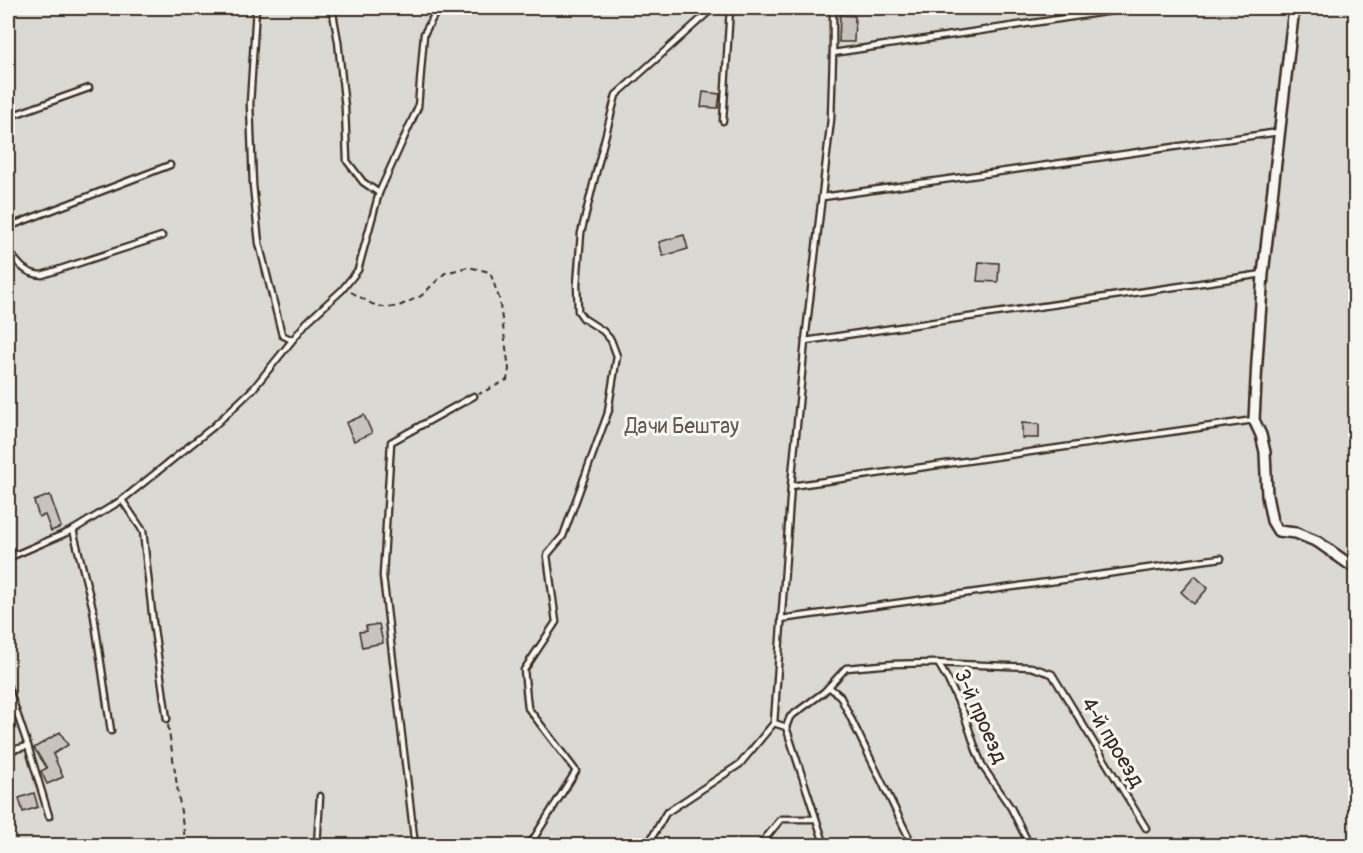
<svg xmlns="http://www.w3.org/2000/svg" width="1363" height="853" font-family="Pangolin,sans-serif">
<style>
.green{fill:#dad9d3;stroke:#8a8278;stroke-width:1.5}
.building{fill:#c8c3be;stroke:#3b2a1e;stroke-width:1.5}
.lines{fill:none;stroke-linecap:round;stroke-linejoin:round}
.lane-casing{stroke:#3b2a1e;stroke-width:9}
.street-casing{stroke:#3b2a1e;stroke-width:14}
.path{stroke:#3b2a1e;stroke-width:2;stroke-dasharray:6 4.5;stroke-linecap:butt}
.lane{stroke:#f6f6f2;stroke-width:4.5}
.street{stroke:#f6f6f2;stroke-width:9}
.labels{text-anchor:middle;stroke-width:6;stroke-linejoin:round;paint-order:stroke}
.park-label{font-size:21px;fill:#63564b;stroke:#f6f6f2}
.street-label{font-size:21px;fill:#3b2a1e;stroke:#f6f6f2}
</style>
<rect width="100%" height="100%" fill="#f6f6f2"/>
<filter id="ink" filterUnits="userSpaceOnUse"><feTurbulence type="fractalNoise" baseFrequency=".0167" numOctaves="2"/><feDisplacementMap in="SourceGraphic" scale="12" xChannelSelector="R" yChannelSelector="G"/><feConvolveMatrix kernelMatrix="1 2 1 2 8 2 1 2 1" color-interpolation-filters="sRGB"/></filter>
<g filter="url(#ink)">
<rect class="green" x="8" y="8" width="1347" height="837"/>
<g class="building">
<path d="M840 15 855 16 854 42H839Z"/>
<path d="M703 92 720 94 718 108 701 107Z"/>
<path d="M684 235 688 249 663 256 659 242Z"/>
<path d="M979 262 999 263 998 282 977 281Z"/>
<path d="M364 415 372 433 354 441 346 423Z"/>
<path d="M1022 423 1039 424V438H1022Z"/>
<path d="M50 495 61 527 51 531 45 515 39 517 34 501Z"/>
<path d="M1195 576 1208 588 1194 604 1181 592Z"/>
<path d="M379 624 383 643 362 647 359 632 367 631 366 626Z"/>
<path d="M60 732 68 745 53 754 63 777 47 784 41 771 47 768 34 748Z"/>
<path d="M34 793 38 807 23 812 19 798Z"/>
</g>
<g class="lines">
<g class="lane-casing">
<g id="lane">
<path d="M256 8 250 104 253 185 259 243 282 335 292 340"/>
<path d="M332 8 338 41 345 108 347 161 363 182 379 193"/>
<path d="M833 53 1132 8"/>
<path d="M8 117 89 88"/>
<path d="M723 121 730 8"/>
<path d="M823 197 1279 132"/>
<path d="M8 227 170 165"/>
<path d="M8 250C18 263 24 274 42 275L162 236"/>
<path d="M805 341 1263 274"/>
<path d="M608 411 617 356 611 340 603 331 583 318 578 311 577 285 581 233 599 161 616 95 713 8"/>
<path d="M791 486 1254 420"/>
<path d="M122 500 143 531 153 622 167 719"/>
<path d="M73 530 93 609 111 731"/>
<path d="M8 558 73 530 122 500 213 427 253 389 307 322 342 290 358 270 379 193 418 107 424 34 438 8"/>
<path d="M781 619 1221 558"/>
<path d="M938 663 948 680 964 714 976 750 983 767 1011 808 1030 846"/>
<path d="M8 687 28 746 49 816"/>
<path d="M829 687 840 696 913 846"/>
<path d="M774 723 786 727 825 846"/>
<path d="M786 727 790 717 824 692 846 668 893 664 933 663 1031 667 1052 674 1146 828"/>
<path d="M8 751 28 746"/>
<path d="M317 846 320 796"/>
<path d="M415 846 383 576 391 442 474 396"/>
<path d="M529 846 576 771 528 708 524 670 556 622 547 555 563 536 609 410"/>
<path d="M647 846 666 813 740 764 774 723 791 486 805 341 831 119 833 53V8"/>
<path d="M759 846 781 819H815"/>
</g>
</g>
<g class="street-casing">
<path id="street" d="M1294 8 1263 274 1257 361 1254 420 1261 435 1265 452 1267 496 1272 521 1278 531 1296 533 1318 542 1356 569"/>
</g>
<g class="path">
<path d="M351 292 372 304 387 308 399 306 421 296 445 273 468 267 490 272 499 298 509 369 507 380 479 394"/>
<path d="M168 725 186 846"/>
</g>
<use href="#lane" class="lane"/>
<use href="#street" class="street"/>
</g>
</g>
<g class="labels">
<g class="park-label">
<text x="682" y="433">Дачи Бештау</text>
</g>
<g class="street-label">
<text transform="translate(981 716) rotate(66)" y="7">3-й проезд</text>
<text transform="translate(1113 742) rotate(59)" y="7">4-й проезд</text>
</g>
</g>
<rect width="1363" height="853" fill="none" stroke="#f6f6f2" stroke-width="30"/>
<rect x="15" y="15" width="1333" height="823" fill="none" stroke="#3b2a1e" stroke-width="2" filter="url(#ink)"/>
</svg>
